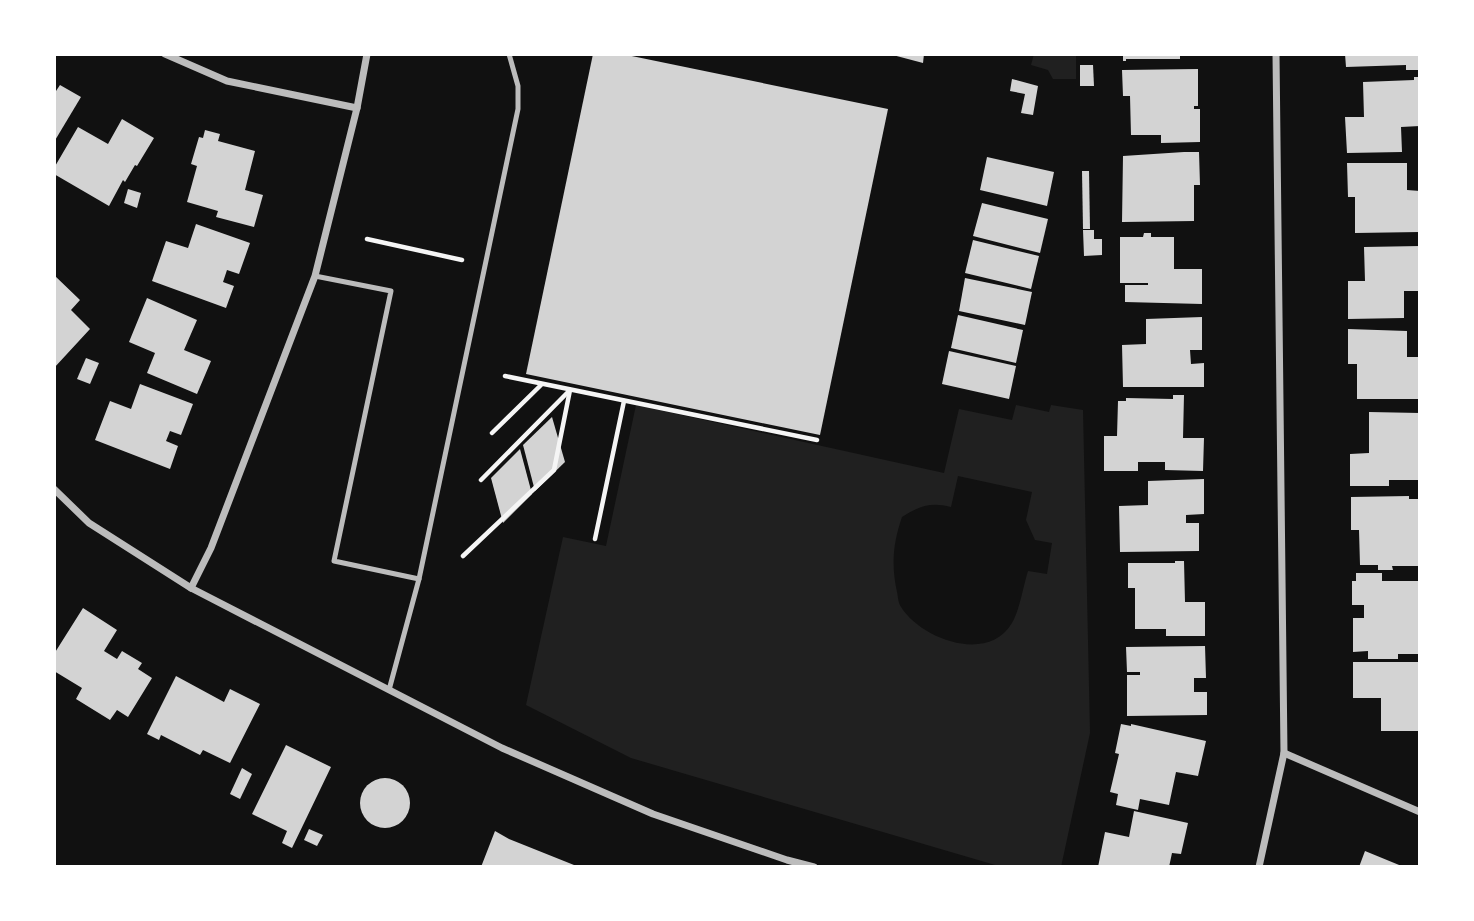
<svg xmlns="http://www.w3.org/2000/svg" width="1474" height="921" font-family="'Exo 2',sans-serif">
<style>
.green{fill:#202020;fill-rule:evenodd}
.building{fill:#d3d3d3}
.lines{fill:none;stroke-linecap:round;stroke-linejoin:round}
.path{stroke:#f5f5f5;stroke-width:4.5}
.service{stroke:#bcbcbc;stroke-width:5}
.minor{stroke:#bcbcbc;stroke-width:7}
</style>
<rect width="100%" height="100%" fill="#111"/>
<g class="green">
<path d="M1034 54H1076V79H1053L1048 70 1031 65Z"/>
<path d="M636 405 944 473 959 409 1012 420 1016 405 1049 412 1051 405 1083 410 1090 733 1061 867H1002L631 758 526 705 563 537 606 546ZM958 476 1032 492 1026 520 1035 540 1052 543 1047 574 1028 571C1023 587 1020 609 1012 623 988 664 921 639 901 607 898 603 898 596 897 592 891 565 893 543 902 517 919 506 931 502 951 507Z"/>
</g>
<g class="building">
<path d="M593 54H622L888 109 820 435 526 374Z"/>
<path d="M889 54H924L923 63Z"/>
<path d="M1123 54H1180V59H1126V61H1123Z"/>
<path d="M1345 54H1420V70H1406V65L1346 67Z"/>
<path d="M1080 65H1093L1094 86H1080Z"/>
<path d="M1198 69V106H1194V109H1200V142L1161 143V135H1131L1130 96H1123L1122 70Z"/>
<path d="M1414 77H1420V126L1401 127 1402 152 1347 153 1345 117H1364L1363 82 1414 80Z"/>
<path d="M1012 79 1038 86 1033 115 1021 113 1025 94 1010 91Z"/>
<path d="M60 85 81 97 54 142V94Z"/>
<path d="M122 119 154 138 137 166 135 165 125 182 123 180 109 206 54 174V168L78 127 108 144Z"/>
<path d="M205 130 220 134 218 141 255 151 245 190 263 195 254 227 216 217 218 211 187 202 197 166 191 164 199 137 203 138Z"/>
<path d="M1184 152H1199L1200 185H1194V221L1122 222 1123 156Z"/>
<path d="M987 157 1054 172 1047 206 980 190Z"/>
<path d="M1347 163H1407V190L1420 191V232L1355 233V197H1348Z"/>
<path d="M1082 171H1089L1090 229H1083Z"/>
<path d="M128 189 141 193 137 208 124 203Z"/>
<path d="M982 203 1048 219 1040 253 973 236Z"/>
<path d="M196 224 250 243 239 274 227 270 223 282 234 286 226 308 152 281 166 241 188 248Z"/>
<path d="M1083 230H1094V239H1102V255L1084 256Z"/>
<path d="M1144 233H1151V237H1174V269H1202V304L1125 302V285H1148V283H1120V237H1143Z"/>
<path d="M973 240 1039 256 1031 289 965 273Z"/>
<path d="M1420 246V291H1404V318L1348 319V281H1365L1364 247Z"/>
<path d="M54 275 80 300 71 310 90 329 54 368Z"/>
<path d="M965 278 1032 292 1025 325 959 311Z"/>
<path d="M147 298 197 320 184 350 211 361 197 394 147 373 155 353 129 342Z"/>
<path d="M958 315 1023 330 1016 363 951 348Z"/>
<path d="M1202 317V350H1190L1191 364 1204 363V387H1123L1122 345 1146 344V319Z"/>
<path d="M1348 329 1407 331V357H1420V399H1357V364H1348Z"/>
<path d="M949 351 1016 366 1009 399 942 384Z"/>
<path d="M86 358 99 363 90 384 77 379Z"/>
<path d="M140 384 193 404 181 435 170 431 166 441 178 446 170 469 95 440 110 401 131 409Z"/>
<path d="M1173 395H1184L1183 438H1204L1203 471 1165 470V462H1138V471H1104V436H1117L1118 401H1126V398L1173 399Z"/>
<path d="M1369 412 1420 413V480H1389V486H1350V454L1369 453Z"/>
<path d="M552 417 565 462 535 491 523 445Z"/>
<path d="M520 449 532 494 503 523 491 478Z"/>
<path d="M1204 479V514L1186 515V523H1199V551L1120 552 1119 506 1148 505V481Z"/>
<path d="M1409 496V499H1420V566H1392L1393 570H1378V565H1360L1359 530H1351V497Z"/>
<path d="M1175 561H1184L1185 602H1205V636H1166V629H1135V588H1128V563H1175Z"/>
<path d="M1356 573H1382V581H1420V654H1398V659H1368V651L1353 652V618H1364V605H1352V581H1356Z"/>
<path d="M83 608 117 630 104 651 117 659 122 651 142 663 138 669 152 678 128 717 117 710 110 720 76 699 82 688 54 671V654Z"/>
<path d="M1205 646 1206 678H1194V692H1207V715L1127 716V675H1140V672H1127L1126 647Z"/>
<path d="M1353 662H1420V731H1381V698H1353Z"/>
<path d="M176 676 224 702 230 689 260 704 230 763 203 750 200 755 161 735 159 740 147 734Z"/>
<path d="M1121 724 1131 726V724L1206 741 1198 776 1176 772 1169 805 1140 799 1138 810 1116 805 1118 794 1110 792 1119 754 1115 753Z"/>
<path d="M286 745 331 767 292 848 282 843 287 831 252 814Z"/>
<path d="M242 768 252 774 240 799 230 794Z"/>
<circle cx="385" cy="803" r="25"/>
<path d="M1134 811 1188 823 1181 854 1172 853 1169 867H1098L1105 832 1129 837Z"/>
<path d="M309 829 323 835 317 846 304 840Z"/>
<path d="M495 831 509 839 579 867H481Z"/>
<path d="M1365 851 1404 867H1359Z"/>
</g>
<g class="lines">
<g class="path">
<path d="M367 239 462 260"/>
<path d="M505 376 817 440"/>
<path d="M492 433 541 385"/>
<path d="M481 480 570 390"/>
<path d="M595 539 624 401"/>
<path d="M463 556 554 470 570 390"/>
</g>
<g class="service">
<path d="M315 276 391 291 334 561 419 579"/>
<path d="M389 690 419 579 518 109V86L509 54"/>
</g>
<g class="minor">
<path d="M165 54 227 81 357 108"/>
<path d="M54 489 89 523 191 588 502 748 653 814 787 860 814 867"/>
<path d="M191 588 211 548 315 276 357 108 367 54"/>
<path d="M1284 753 1420 812"/>
<path d="M1259 867 1284 753 1276 54"/>
</g>
</g>
<rect width="1474" height="921" fill="none" stroke="#ffffff" stroke-width="112"/>
</svg>
